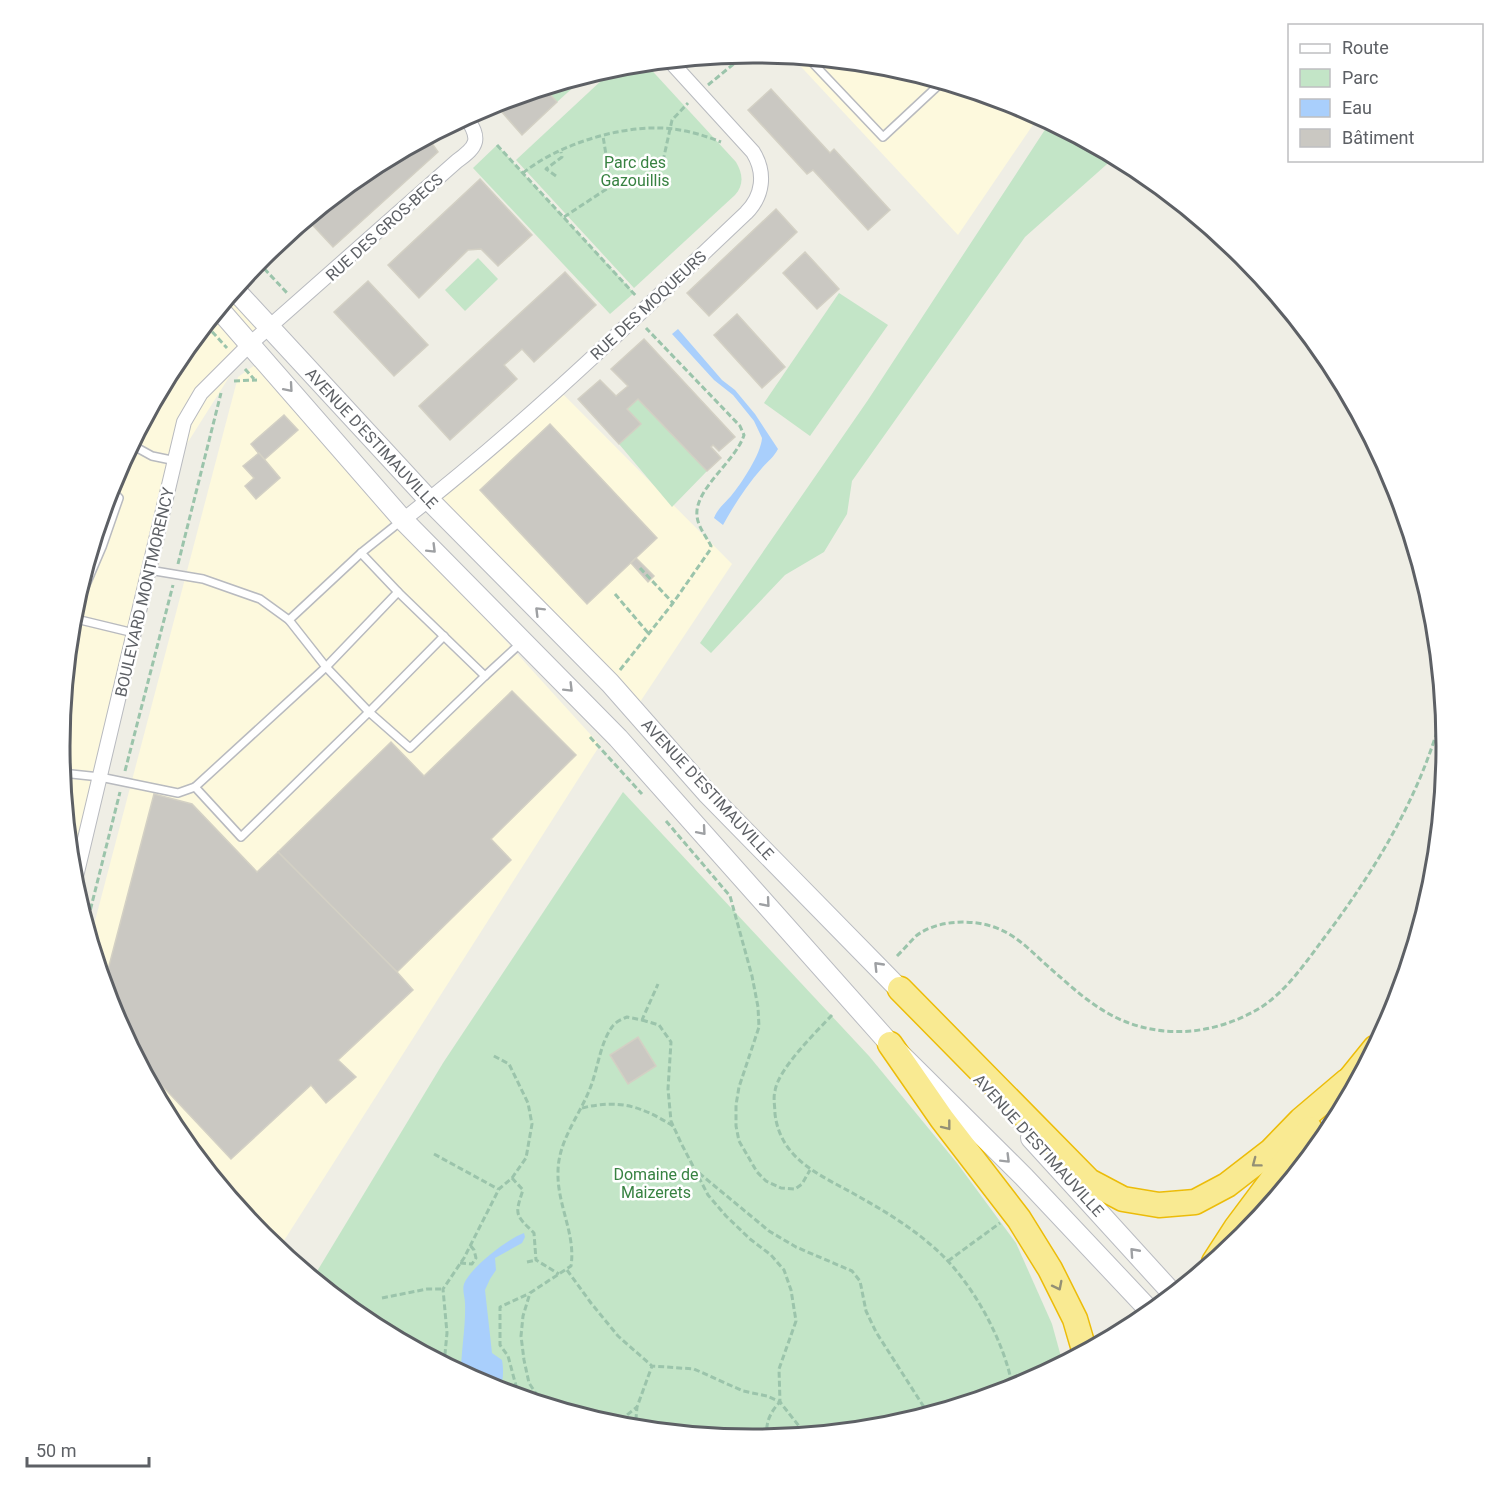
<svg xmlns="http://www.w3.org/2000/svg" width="1507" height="1493" font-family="Roboto,sans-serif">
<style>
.commercial{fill:#fdf9dd}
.green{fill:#c3e5c7}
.water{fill:#a9cffc}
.building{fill:#cac8c2;stroke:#d3d0c4;stroke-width:1.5}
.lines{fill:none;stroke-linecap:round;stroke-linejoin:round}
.lane-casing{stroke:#b8babf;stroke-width:10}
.street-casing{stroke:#b8babf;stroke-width:16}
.secondary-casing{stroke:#b9bbc1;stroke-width:22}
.highway-casing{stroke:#ecbc09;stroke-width:27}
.path{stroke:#9bc4ab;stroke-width:3;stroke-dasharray:6 3;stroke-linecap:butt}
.lane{stroke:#fff;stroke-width:7}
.street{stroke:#fff;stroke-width:14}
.secondary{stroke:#fff;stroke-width:20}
.highway{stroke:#f9ea92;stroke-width:24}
.oneway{stroke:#9ea0a3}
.oneway2{stroke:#949075}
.labels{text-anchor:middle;stroke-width:5;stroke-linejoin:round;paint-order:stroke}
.park-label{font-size:16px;fill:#388242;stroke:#fff}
.street-label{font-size:16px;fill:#5d6065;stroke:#fff}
.rim{fill:none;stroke:#5d6065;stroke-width:3}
</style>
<rect width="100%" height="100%" fill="#efeee5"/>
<g class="commercial">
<path d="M791 56 889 66 1019 105 1039 116 958 235Z"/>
<path d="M235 290 269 328 250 344 176 461 73 882 60 746 73 611 112 481 177 361Z"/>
<path d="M255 365 600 745 278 1250 263 1237 176 1132 112 1012 90 940 238 377Z"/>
<path d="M558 389 732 564 640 702 429 500Z"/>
</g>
<g class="green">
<path d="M645 63 736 162C743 174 744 185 735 195L634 288 516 160 617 66Z"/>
<path d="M587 75 557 102 544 88Z"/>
<path d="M1050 122 1115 157 1025 237 852 481 847 514 824 552 785 575 711 653 700 643 868 400Z"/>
<path d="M497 145 634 293 610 314 473 168Z"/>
<path d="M478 258 498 279 465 311 445 290Z"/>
<path d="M839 293 888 325 810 436 764 403Z"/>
<path d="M638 399 707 471 672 507 619 444 641 424 627 409Z"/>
<path d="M623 792 869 1056 957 1163 1016 1243 1052 1324 1063 1364 1019 1388 889 1427 753 1440 618 1427 488 1388 368 1323 313 1278 443 1063Z"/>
</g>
<g class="water">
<path d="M678 329 722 380 735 390 755 414 778 449C774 457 768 461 762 468 747 485 734 505 723 525L714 518C718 508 724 504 731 496 741 484 761 454 762 438L754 421 733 395 714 380 672 334Z"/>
<path d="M524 1233 525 1237 522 1243 495 1258 496 1270 490 1279 485 1290 492 1353 502 1360C504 1372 503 1380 500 1391L488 1388 461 1374C461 1350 466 1326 465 1303 465 1297 462 1290 464 1284 470 1268 507 1239 524 1233Z"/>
</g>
<g class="building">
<path d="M544 88 557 102 522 135 494 103Z"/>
<path d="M771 89 830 153 834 149 890 210 868 230 813 170 807 174 748 110Z"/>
<path d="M438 132 439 134 431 142 438 152 333 247 307 219 368 169Z"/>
<path d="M480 179 532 235 498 266 481 249 468 250 419 298 388 265Z"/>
<path d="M776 209 797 232 709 316 687 293Z"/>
<path d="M805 252 839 289 817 309 783 273Z"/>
<path d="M565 272 596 305 534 362 522 349 504 365 517 379 450 440 419 406Z"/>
<path d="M368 281 428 345 394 376 334 312Z"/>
<path d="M737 314 785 367 762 388 714 335Z"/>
<path d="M644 339 735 437 719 451 713 445 711 447 721 458 707 471 638 399 627 409 641 424 619 444 578 399 600 380 616 396 628 386 611 369Z"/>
<path d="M284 415 298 430 264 460 251 444Z"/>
<path d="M550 424 657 538 587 604 480 490Z"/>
<path d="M259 453 280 478 256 499 245 486 254 478 243 466Z"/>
<path d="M636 558 654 576 648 582 631 563Z"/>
<path d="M512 691 576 755 491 839 511 860 397 972 278 852 391 742 424 776Z"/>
<path d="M154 794 192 804 257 872 278 852 397 972 413 990 338 1060 356 1077 326 1103 311 1085 231 1159 138 1060 112 1012 104 985Z"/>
<path d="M638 1037 656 1066 628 1084 610 1055Z"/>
</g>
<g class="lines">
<g class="lane-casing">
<g id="lane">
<path d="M808 58 883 137 942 82"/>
<path d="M132 445 152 456 176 461"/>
<path d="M401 521 361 553 289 620 326 667 369 712 410 748 485 676"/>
<path d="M361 553 398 592 326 667 195 787 241 837 369 712 444 636"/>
<path d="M149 570 203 579 260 599 289 620"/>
<path d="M398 592 485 676 522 642"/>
<path d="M73 615 102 547 119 498 110 489"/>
<path d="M72 618 134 633"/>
<path d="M62 773 100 777 178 793 195 787"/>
</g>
</g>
<g class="street-casing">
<g id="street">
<path d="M403 520C524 426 635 318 746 213 763 196 766 173 753 152L670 61"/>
<path d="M74 885 184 422 201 393 250 344 457 161C478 146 481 139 466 117"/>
</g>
</g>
<g class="secondary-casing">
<g id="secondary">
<path d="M235 290 429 500 610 683 707 793 909 999"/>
<path d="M219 309 403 520 618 738 890 1044 1024 1177 1152 1313"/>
<path d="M1031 1138 1174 1295"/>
</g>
</g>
<g class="highway-casing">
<g id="highway">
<path d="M900 989 1089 1181 1123 1199 1159 1205 1195 1202 1227 1185 1271 1151 1301 1120 1347 1081"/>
<path d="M890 1044 942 1119 1019 1219 1050 1269 1075 1319 1085 1353"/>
<path d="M1337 1095 1375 1048"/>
<path d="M1214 1262 1236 1228 1310 1129"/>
</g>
</g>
<g class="path">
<path d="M708 85 747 53"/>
<path d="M497 145 636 296"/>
<path d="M663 161 672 120 688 103"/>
<path d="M523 173C556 146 615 127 658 128 679 128 701 134 721 142"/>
<path d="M556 176 546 169 562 157 561 152"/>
<path d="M564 217 611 186 603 136"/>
<path d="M258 262 288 294"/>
<path d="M206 325 227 348"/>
<path d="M245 369 254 379"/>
<path d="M234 381 257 380"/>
<path d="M178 564 221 393"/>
<path d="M640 568 673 603"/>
<path d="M615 594 649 634"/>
<path d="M620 670 673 603 710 550 711 546C706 536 698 527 697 516 694 489 736 461 744 435L740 426 646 328"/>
<path d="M590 737 642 794"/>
<path d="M125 771 173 585"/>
<path d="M666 821 730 896 752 976 758 1007 759 1027 739 1087 736 1105V1126L739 1141 757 1172 766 1181 781 1188 795 1189 802 1184 810 1170"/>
<path d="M82 913 89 915"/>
<path d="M86 927 120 792"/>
<path d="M897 956C904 949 910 942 916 936 936 920 971 919 994 927 1014 934 1027 947 1042 961 1072 987 1099 1015 1138 1026 1180 1038 1223 1030 1260 1008 1285 992 1304 965 1321 942 1375 871 1422 794 1444 707"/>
<path d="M832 1015C817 1031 778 1069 775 1091 773 1098 775 1107 775 1114 781 1163 826 1177 863 1199 890 1214 918 1232 941 1254 975 1287 1005 1343 1013 1389"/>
<path d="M642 1020 659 1025 671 1042 668 1089 671 1121 681 1143 708 1195 726 1216 750 1239 771 1255 784 1270 791 1290 796 1321 779 1369 780 1402 806 1435"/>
<path d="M582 1108C619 1099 641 1106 673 1126"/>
<path d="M434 1154 498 1189"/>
<path d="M699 1173 769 1231 796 1247 852 1271 860 1281 866 1311 876 1332 929 1415"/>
<path d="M512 1178 523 1190C514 1216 516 1215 534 1233L536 1260 559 1274"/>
<path d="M948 1261 1000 1223"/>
<path d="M527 1262 536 1260"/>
<path d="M460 1263 472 1264 476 1258 474 1250 470 1245"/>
<path d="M567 1270 591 1303 618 1336 652 1366 694 1369 743 1391 767 1396 780 1402C770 1412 764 1425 768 1439"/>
<path d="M382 1298 427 1289H442"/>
<path d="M444 1364 447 1333 443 1289 464 1258 499 1189 512 1178 526 1158 532 1124 528 1103 509 1064 492 1055"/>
<path d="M519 1397 508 1356 500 1345V1307L528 1294"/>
<path d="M543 1404 529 1383 524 1360 521 1336 523 1316 530 1293 571 1266C576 1234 557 1205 558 1172 558 1139 582 1113 592 1083 598 1066 601 1042 612 1027 615 1022 622 1019 627 1017L642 1020 658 984"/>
<path d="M613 1426 637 1407"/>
<path d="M635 1429 637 1407 652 1366"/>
</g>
<use href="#lane" class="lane"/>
<use href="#street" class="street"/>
<use href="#secondary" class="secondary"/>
<use href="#highway" class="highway"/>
</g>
<defs><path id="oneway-chevron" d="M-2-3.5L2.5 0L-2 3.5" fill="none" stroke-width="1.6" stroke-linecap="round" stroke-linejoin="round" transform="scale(1.5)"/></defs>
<g class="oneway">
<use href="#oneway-chevron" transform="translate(289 388) rotate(49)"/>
<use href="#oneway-chevron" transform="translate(432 549) rotate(45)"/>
<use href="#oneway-chevron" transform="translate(539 611) rotate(-135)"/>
<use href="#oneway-chevron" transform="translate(569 688) rotate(45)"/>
<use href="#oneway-chevron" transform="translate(702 831) rotate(49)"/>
<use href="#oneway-chevron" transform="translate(766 903) rotate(49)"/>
<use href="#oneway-chevron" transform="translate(878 966) rotate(-134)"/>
<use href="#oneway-chevron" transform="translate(1006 1159) rotate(45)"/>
<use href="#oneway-chevron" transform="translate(1134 1252) rotate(-132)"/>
</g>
<g class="oneway2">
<use href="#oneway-chevron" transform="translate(947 1126) rotate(52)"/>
<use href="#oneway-chevron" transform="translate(1256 1163) rotate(143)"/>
<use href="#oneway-chevron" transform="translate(1058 1286) rotate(63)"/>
</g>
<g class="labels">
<g class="park-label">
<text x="635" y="168">Parc des<tspan x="635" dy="18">Gazouillis</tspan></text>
<text x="656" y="1180">Domaine de<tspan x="656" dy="18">Maizerets</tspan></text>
</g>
<g class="street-label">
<text transform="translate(384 227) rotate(-42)" y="6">RUE DES GROS-BECS</text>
<text transform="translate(648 305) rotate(-43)" y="6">RUE DES MOQUEURS</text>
<text transform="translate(372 438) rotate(47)" y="6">AVENUE D'ESTIMAUVILLE</text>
<text transform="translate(144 592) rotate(-77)" y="6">BOULEVARD MONTMORENCY</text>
<text transform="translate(708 789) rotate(47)" y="6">AVENUE D'ESTIMAUVILLE</text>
<text transform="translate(1039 1145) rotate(48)" y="6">AVENUE D'ESTIMAUVILLE</text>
</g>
</g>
<path d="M0 0H1507V1493H0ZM70 746a683 683 0 1 1 1366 0a683 683 0 1 1-1366 0Z" fill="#fff" fill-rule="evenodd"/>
<path class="rim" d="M70 746a683 683 0 1 1 1366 0a683 683 0 1 1-1366 0Z"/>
<rect x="1288" y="24" width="195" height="138" fill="#ffffff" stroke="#bebfc1" stroke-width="1.5"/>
<rect x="1300" y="44" width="30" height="9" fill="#ffffff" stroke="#bebfc1" stroke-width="1.5"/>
<text x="1342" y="54" font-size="18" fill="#5d6065">Route</text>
<rect x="1300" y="69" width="30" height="18" fill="#c3e5c7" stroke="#bebfc1" stroke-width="1.5"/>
<text x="1342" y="84" font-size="18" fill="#5d6065">Parc</text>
<rect x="1300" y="99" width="30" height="18" fill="#a9cffc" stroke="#bebfc1" stroke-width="1.5"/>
<text x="1342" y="114" font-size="18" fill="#5d6065">Eau</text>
<rect x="1300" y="129" width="30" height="18" fill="#cac8c2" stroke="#bebfc1" stroke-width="1.5"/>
<text x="1342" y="144" font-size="18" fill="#5d6065">Bâtiment</text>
<path d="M27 1457v9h122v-9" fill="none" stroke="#5d6065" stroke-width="3"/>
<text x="36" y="1457" font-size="18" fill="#5d6065" stroke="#ffffff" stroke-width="4.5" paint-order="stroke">50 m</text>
</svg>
